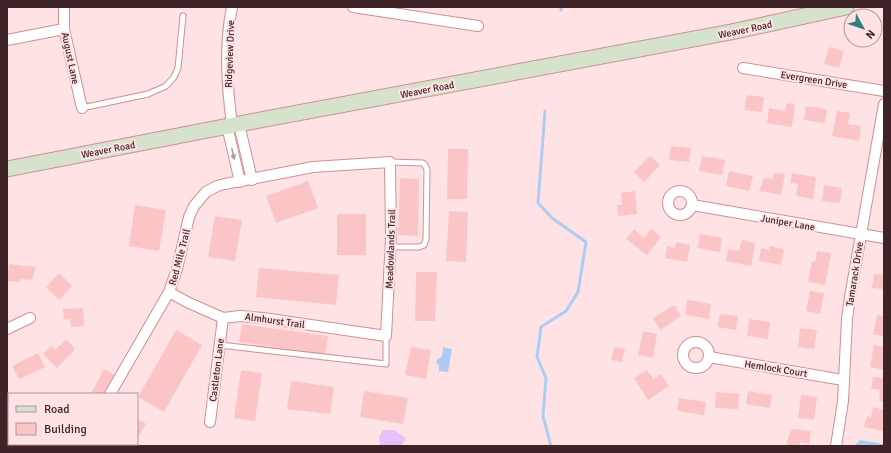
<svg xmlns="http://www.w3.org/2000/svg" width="891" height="453" font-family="Signika,sans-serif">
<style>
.green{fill:#e7c1f9}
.water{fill:#aeccf3}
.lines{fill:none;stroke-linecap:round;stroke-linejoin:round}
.stream{stroke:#aeccf3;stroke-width:3}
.building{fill:#fbc5c8}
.lane-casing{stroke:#cf8f93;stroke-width:7}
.street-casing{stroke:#cf8f93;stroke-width:12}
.secondary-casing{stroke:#cf8f93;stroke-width:17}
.lane{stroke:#fff;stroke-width:5}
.street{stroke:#fff;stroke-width:10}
.secondary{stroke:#d5e3cd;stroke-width:15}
.oneway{fill:#a89c9d}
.labels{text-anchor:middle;stroke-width:4;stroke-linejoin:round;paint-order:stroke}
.street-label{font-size:10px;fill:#3e2426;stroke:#ffe3e4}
</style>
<rect width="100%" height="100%" fill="#ffe3e4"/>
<path class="green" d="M383 430H394L406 438 403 444 399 446H380L379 437Z"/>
<g class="water">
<path d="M443 347 452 349 448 372 439 371V365L436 363 437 360 442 356Z"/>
<path d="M860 440 884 444V446H854Z"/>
</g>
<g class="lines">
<g class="stream">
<path d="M561 10V7"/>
<path d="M545 111 538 203 552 218 586 242 578 292 566 311 541 327 537 357 546 378 543 416 551 446"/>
</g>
</g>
<g class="building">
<path d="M829 47 844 51 839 68 824 64Z"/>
<path d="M747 95 764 97 762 112 744 110Z"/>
<path d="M787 103 795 104 792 127 767 123 769 108 785 111Z"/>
<path d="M806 106 827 109 825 123 804 120Z"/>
<path d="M837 111 850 113 848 124 861 126 859 141 832 136Z"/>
<path d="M671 146 691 148 689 162 669 160Z"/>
<path d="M448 149H468L467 199H447Z"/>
<path d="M650 156 660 165 644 182 634 172Z"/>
<path d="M702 156 725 160 722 175 699 171Z"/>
<path d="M729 171 753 176 749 191 726 186Z"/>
<path d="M774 173 785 174 781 195 759 191 764 178 773 179Z"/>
<path d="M792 173 816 177 813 199 796 196 798 184 790 183Z"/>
<path d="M400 178 419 179 418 236 398 235Z"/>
<path d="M308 181 318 208 276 223 266 196Z"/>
<path d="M824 185 842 188 840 203 822 201Z"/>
<path d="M635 191 637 214 618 216 617 205H622L621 193Z"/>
<path d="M135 205 166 210 159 251 129 246Z"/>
<path d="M449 211 468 212 466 262 446 261Z"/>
<rect x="337" y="214" width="29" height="41"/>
<path d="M215 216 242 220 235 261 208 257Z"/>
<path d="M634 229 644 238 651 229 661 237 647 255 626 239Z"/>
<path d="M700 234 722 238 720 252 698 248Z"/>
<path d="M742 240 755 243 751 266 726 261 728 249 739 251Z"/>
<path d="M677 242 690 245 687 262 665 258 667 246 674 248Z"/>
<path d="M770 246 784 249 781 265 759 261 761 248 769 250Z"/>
<path d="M817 251 831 253 825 285 808 282 812 261 815 262Z"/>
<path d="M9 264 36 267 32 280 21 279 19 282 7 281Z"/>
<path d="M259 268 339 275 336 305 256 297Z"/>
<path d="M416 272H437L435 321H415Z"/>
<path d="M59 273 72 286 59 300 46 287Z"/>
<path d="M874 274 884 275V289L872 288Z"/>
<path d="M810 291 824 293 820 314 806 311Z"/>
<path d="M687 300 711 304 709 319 685 315Z"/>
<path d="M674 305 681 316 660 330 653 318Z"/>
<path d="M83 308 84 326 71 327 70 319 64 320 63 309Z"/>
<path d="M720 314 738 316 736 330 717 327Z"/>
<path d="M877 315 884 316V336L873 334Z"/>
<path d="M749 319 770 322 768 339 747 336Z"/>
<path d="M242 324 328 336 325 354 239 342Z"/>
<path d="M800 328 817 330 814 349 798 347Z"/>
<path d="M176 330 202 345 164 412 138 397Z"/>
<path d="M643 331 657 334 653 358 638 355Z"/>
<path d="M66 339 75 349 57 368 43 354 51 346 55 350Z"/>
<path d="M874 345 884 347V370L870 367Z"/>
<path d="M411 347 431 350 426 379 405 375Z"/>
<path d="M614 347 625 349 622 362 611 360Z"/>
<path d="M38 353 45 367 19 379 12 366Z"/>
<path d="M104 369 115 375 104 394H91Z"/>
<path d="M241 370 262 373 255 421 234 418Z"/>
<path d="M647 370 653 379 661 374 669 386 648 400 634 378Z"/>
<path d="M873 377 884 378V402L879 401 880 390 871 389Z"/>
<path d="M291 381 334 387 330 414 287 409Z"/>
<path d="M364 391 408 398 403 424 360 417Z"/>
<path d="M748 391 772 395 770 408 746 404Z"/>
<path d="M716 392 739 394 738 409 715 408Z"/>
<path d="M801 395 817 397 814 420 798 418Z"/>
<path d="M679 398 706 402 704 415 677 411Z"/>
<path d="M873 407 884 410 883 431 864 427 867 416 871 417Z"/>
<path d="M137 418 146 424 137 439Z"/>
<path d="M791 429 811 431 809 444 801 442 799 446H786Z"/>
<path d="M107 444H134L133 446H106Z"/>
</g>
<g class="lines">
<g class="lane-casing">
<g id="lane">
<path d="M82 108 148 94 166 86 174 77 178 68 183 16"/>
<path d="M390 162 423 163 425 165 427 170 426 239 424 245 419 247H391"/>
<path d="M220 345 386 364V336"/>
</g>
</g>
<g class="street-casing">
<g id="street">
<path d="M64 7V29L82 108"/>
<path d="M232 7C224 47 227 86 232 125"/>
<path d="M353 7 478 26"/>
<path d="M7 40 64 29"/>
<path d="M743 68 884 91"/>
<path d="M239 124 252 180"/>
<path d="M227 126 240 182"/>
<circle cx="680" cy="203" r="12"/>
<path d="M692 205 884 238"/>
<path d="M7 329 30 318"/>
<circle cx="696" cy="355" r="13"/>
<path d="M709 357 843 380"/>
<path d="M110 394 169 292 177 269 189 217 194 206 206 192 217 186 225 184 313 167 390 162 391 238 386 336 263 318 240 316 223 318 187 302 169 292"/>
<path d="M210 422 223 318"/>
<path d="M80 446 81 444"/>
<path d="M836 446 843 401 847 319 850 297 884 104"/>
</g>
</g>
<g class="secondary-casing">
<path id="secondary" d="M7 169 239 124 731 32 846 7"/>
</g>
<use href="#lane" class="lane"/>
<use href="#street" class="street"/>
<use href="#secondary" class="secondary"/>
</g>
<defs><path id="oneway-solid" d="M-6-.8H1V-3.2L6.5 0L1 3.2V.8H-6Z"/></defs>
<use class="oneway" href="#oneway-solid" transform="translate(233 154) rotate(78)"/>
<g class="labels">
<g class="street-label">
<text transform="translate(745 29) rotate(-12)" y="4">Weaver Road</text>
<text transform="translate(229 54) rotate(-88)" y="4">Ridgeview Drive</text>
<text transform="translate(71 58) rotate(78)" y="4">August Lane</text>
<text transform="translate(814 79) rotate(9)" y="4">Evergreen Drive</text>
<text transform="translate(427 89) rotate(-11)" y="4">Weaver Road</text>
<text transform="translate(108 149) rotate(-11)" y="4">Weaver Road</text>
<text transform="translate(788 222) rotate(10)" y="4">Juniper Lane</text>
<text transform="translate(390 249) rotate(-88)" y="4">Meadowlands Trail</text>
<text transform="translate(179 257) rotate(-75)" y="4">Red Mile Trail</text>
<text transform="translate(854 274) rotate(-81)" y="4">Tamarack Drive</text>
<text transform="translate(275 320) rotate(8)" y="4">Almhurst Trail</text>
<text transform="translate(776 368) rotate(9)" y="4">Hemlock Court</text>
<text transform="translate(216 370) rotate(-83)" y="4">Castleton Lane</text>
</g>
</g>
<rect width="891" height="453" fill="none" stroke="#3e2426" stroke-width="16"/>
<rect x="8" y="393" width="130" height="52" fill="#ffe3e4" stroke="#b29798"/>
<rect x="16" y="406" width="20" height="6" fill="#d5e3cd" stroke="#b29798"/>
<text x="44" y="413" font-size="12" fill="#3e2426">Road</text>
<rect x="16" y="423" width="20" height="12" fill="#fbc5c8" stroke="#b29798"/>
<text x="44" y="433" font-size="12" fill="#3e2426">Building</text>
<g transform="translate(863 28) rotate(130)"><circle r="19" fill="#ffe3e4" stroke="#b29798"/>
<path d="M0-3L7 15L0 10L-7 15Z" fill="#357e7e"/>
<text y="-6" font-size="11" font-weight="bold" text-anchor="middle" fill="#3e2426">N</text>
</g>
</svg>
